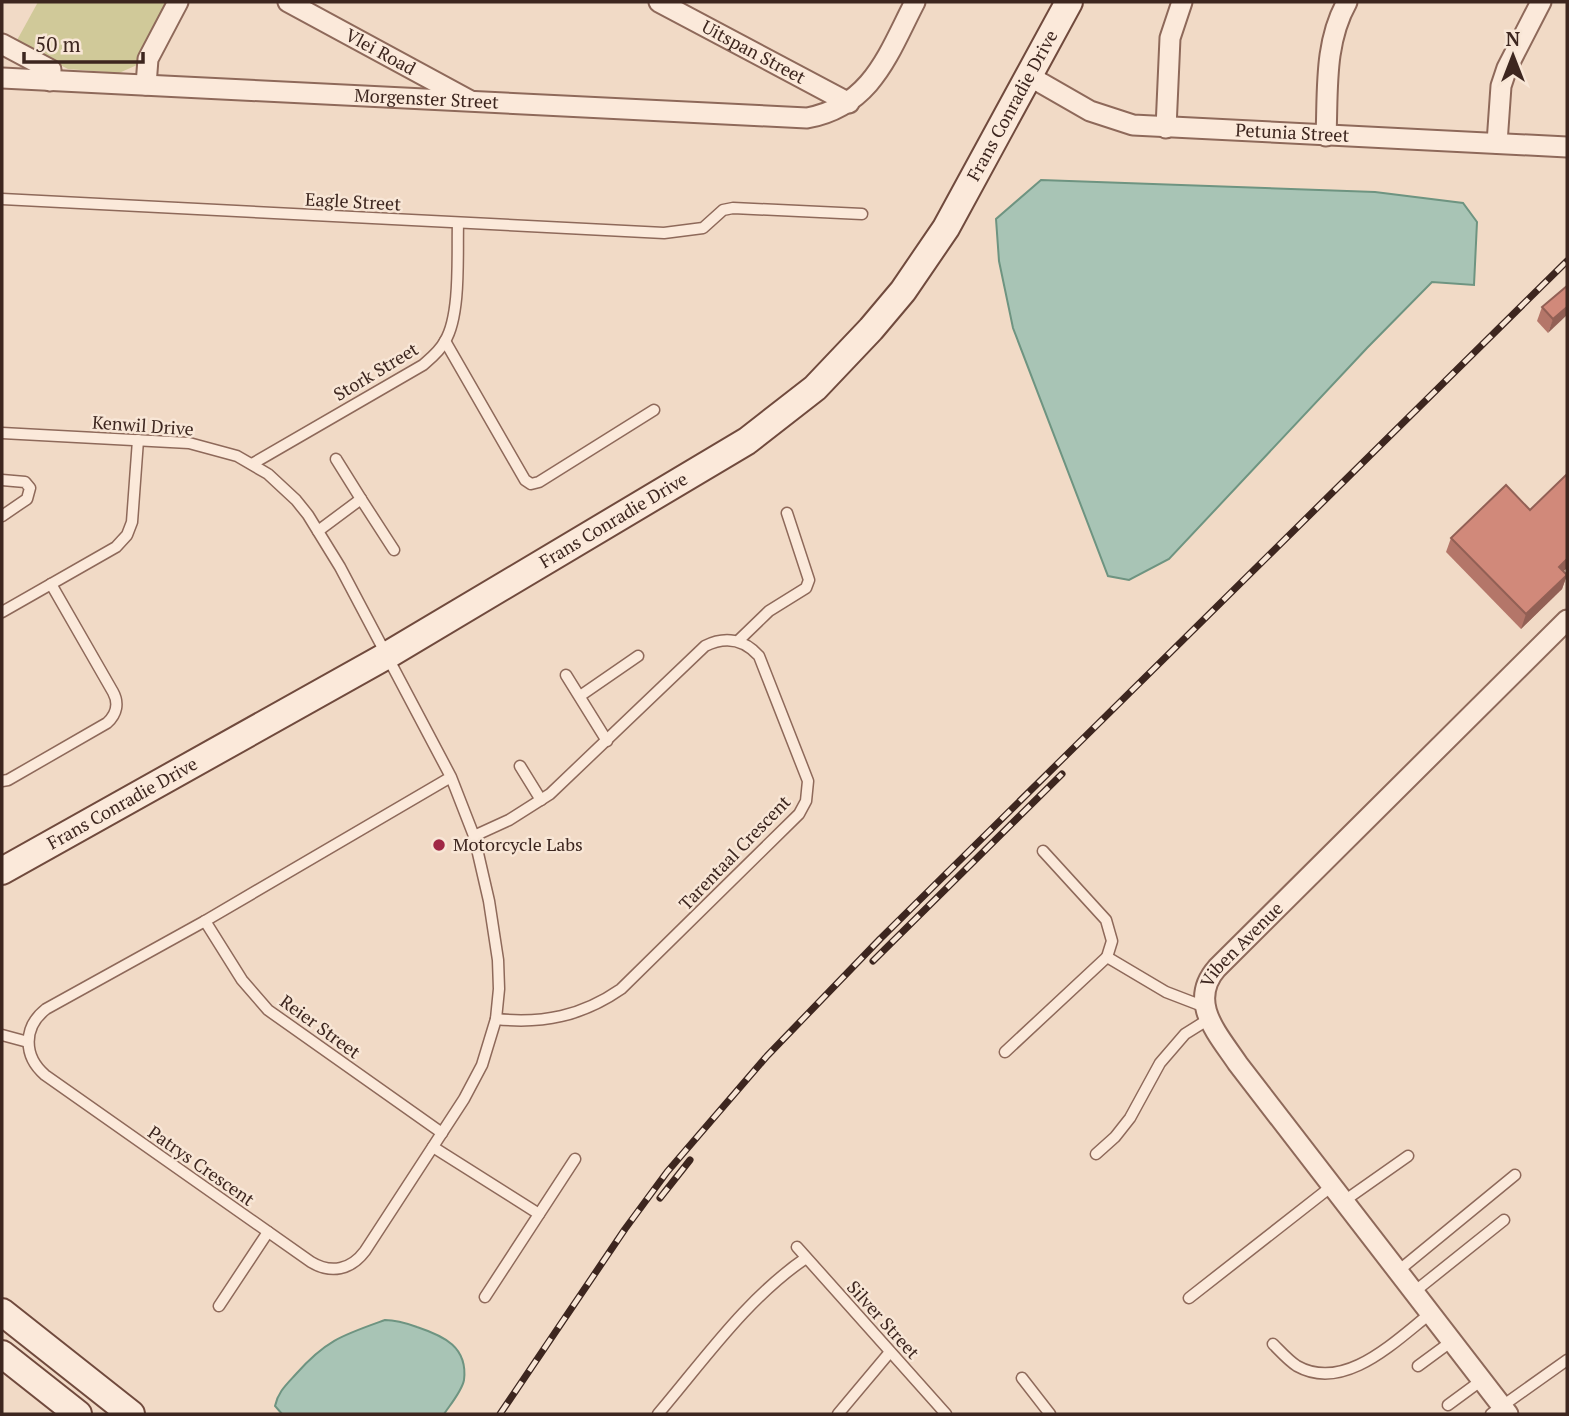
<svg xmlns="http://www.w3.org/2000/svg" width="1569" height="1416" font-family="'PT Serif',serif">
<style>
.green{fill:#d0c999}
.water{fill:#a8c4b5;stroke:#6e9481;stroke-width:2}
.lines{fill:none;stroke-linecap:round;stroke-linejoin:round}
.lane-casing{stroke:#8e695a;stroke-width:13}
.street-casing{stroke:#8e695a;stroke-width:23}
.secondary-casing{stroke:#704a3d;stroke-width:30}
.lane{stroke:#fbe9da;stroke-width:10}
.street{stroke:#fbe9da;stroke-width:19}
.secondary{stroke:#fbe9da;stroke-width:26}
.rail-casing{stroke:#3d261f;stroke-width:7}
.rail{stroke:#f8e6d6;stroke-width:4.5;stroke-dasharray:13;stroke-linecap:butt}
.wall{fill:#b47669}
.shaded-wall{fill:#926055}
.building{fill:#d1897a;stroke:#926055;stroke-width:2}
.poi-dot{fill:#a02745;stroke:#f8e6d6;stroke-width:2.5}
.labels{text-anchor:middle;stroke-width:5;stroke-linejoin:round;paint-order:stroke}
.street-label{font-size:18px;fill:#3d261f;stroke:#f8e6d6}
.poi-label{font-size:18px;fill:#3d261f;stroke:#f8e6d6;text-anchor:start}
</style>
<rect width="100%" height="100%" fill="#f1dac6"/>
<path class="green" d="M38 2H170L137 65 119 73 68 69 16 42Z"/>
<g class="water">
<path d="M1041 180 1375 192 1463 203 1477 222 1474 285 1432 282 1367 348 1169 559 1129 580 1108 576 1013 328 999 261 996 219Z"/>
<path d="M385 1320C397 1320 406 1323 417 1327 444 1336 468 1347 464 1380 462 1391 450 1405 444 1414H282L275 1406C278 1392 286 1385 296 1374 326 1340 343 1335 385 1320Z"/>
</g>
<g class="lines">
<g class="lane-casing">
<g id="lane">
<path d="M2 199 664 233 703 228 723 210 733 208 862 214"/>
<path d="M445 341 525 480 531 484 539 482 654 410"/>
<path d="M2 433 189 443 237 456 268 474 296 500 308 515 340 567 451 777 474 836 489 901 498 960 499 989 496 1019 482 1065 464 1099 365 1251C351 1270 331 1274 311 1262L45 1075C23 1056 23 1027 46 1009L205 921 451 777"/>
<path d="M336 459 361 499"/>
<path d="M252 464 423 365C431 358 440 351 445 341 461 315 457 254 458 223"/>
<path d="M2 480 25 482 30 488 27 499 2 516"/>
<path d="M318 531 361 499 394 550"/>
<path d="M2 612 116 547 127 535 132 522 138 440"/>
<path d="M738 641 769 611 806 588 809 580 787 513"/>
<path d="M566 675 607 741"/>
<path d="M580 696 638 656"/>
<path d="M520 766 541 800"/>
<path d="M2 781 8 780 107 723C117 714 119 703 113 692L51 584"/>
<path d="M474 836 509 820 550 794 705 646C725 636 744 639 759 656L808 781 806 801 799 814 621 989C582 1016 543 1024 496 1019"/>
<path d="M1043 851 1106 920 1112 941 1107 957"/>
<path d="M205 921 242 980 268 1010 442 1133"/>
<path d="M2 1035 28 1042"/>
<path d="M1005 1052 1107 957 1166 992 1205 1007"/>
<path d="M433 1147 539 1214"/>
<path d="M1096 1154 1115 1137 1130 1118 1160 1063 1185 1034 1209 1019"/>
<path d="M1344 1201 1408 1156"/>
<path d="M797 1247 946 1414"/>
<path d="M1398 1271 1515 1175"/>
<path d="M1414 1292 1504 1220"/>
<path d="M485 1297 575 1159"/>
<path d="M1189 1298 1332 1186"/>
<path d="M219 1306 268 1232"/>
<path d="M1273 1344C1281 1352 1289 1361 1297 1366 1345 1393 1396 1340 1431 1313"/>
<path d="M1418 1366 1452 1341"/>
<path d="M1022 1378 1050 1414"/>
<path d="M1448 1405 1482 1380"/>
<path d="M658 1414C704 1360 747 1298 806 1258"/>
<path d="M838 1414 890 1352"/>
<path d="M1491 1414 1567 1360"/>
</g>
</g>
<g class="street-casing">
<g id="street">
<path id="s1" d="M288 2 469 100"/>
<path id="s2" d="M659 2 849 103"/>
<path d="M2 44 51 70 50 81"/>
<path id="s3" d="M1029 76 1090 111 1133 125 1567 147"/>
<path id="s4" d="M2 78 807 118C872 106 888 54 915 2"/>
<path d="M146 85 148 59 178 2"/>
<path d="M1166 128 1170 38 1182 2"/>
<path d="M1326 136C1328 90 1324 43 1347 2"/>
<path d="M1497 143 1501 86 1507 68 1541 2"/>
<path id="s5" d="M1508 1414 1238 1064C1218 1034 1187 1002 1217 968L1567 620"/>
</g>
</g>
<g class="secondary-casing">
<g id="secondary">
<path id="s6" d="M2 871 386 656 747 441 815 388 871 329 903 291 946 228 1069 2"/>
<path d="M2 1312 131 1414"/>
<path d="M2 1354 78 1414"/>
</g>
</g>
<use href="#lane" class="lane"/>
<use href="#street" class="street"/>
<use href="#secondary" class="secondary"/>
<g class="rail-casing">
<g id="rail">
<path d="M873 961 1062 774"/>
<path d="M660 1198 690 1160"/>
<path d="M500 1414 625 1229 667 1172 767 1056 880 939 1567 261"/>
</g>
</g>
<use href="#rail" class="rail"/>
</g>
<g class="wall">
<path d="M1567 286 1548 333 1537 321 1542 307Z"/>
<path d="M1451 538 1564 572 1567 575 1562 589 1521 629 1446 552Z"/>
</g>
<g class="shaded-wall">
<path d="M1567 307V315L1548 333 1553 319Z"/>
<path d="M1567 559V568L1554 581 1559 567Z"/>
<path d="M1567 575 1562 589 1521 629 1526 614Z"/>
</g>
<g class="building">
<path d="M1567 286V307L1553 319 1542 307Z"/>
<path d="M1567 474V559L1559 567 1567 575 1526 614 1451 538 1506 485 1530 510Z"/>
</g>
<circle class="poi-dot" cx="439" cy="845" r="7"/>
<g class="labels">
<g class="street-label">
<text dy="6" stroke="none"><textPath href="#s1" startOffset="105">Vlei Road</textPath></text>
<text dy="6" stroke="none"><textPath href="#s2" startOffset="107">Uitspan Street</textPath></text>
<text dy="6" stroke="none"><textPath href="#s4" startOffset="425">Morgenster Street</textPath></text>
<text dy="6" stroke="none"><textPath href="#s6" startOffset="1293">Frans Conradie Drive</textPath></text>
<text dy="6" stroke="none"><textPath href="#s3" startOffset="275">Petunia Street</textPath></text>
<text transform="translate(353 202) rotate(3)" y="6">Eagle Street</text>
<text transform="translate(376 372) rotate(-31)" y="6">Stork Street</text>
<text transform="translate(143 426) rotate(4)" y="6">Kenwil Drive</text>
<text dy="6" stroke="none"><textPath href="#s6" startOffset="705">Frans Conradie Drive</textPath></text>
<text dy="6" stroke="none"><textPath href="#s6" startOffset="138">Frans Conradie Drive</textPath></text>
<text transform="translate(735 853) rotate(-46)" y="6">Tarentaal Crescent</text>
<text dy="6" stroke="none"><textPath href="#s5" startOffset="584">Viben Avenue</textPath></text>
<text transform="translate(320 1027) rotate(36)" y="6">Reier Street</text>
<text transform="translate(201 1166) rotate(35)" y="6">Patrys Crescent</text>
<text transform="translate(883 1320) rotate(48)" y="6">Silver Street</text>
</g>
<g class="poi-label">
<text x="453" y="851">Motorcycle Labs</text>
</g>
</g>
<rect width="1569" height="1416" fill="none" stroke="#3d261f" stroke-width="7"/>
<g transform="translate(1513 56)" stroke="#f8e6d6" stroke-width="5" paint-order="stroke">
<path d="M0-5L12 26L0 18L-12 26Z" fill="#3d261f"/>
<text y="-10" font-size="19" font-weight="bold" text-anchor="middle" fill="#3d261f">N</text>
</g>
<path d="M24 52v10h119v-10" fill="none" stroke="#3d261f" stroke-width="3.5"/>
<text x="35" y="52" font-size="21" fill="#3d261f" stroke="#f8e6d6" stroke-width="5" paint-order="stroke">50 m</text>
</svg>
